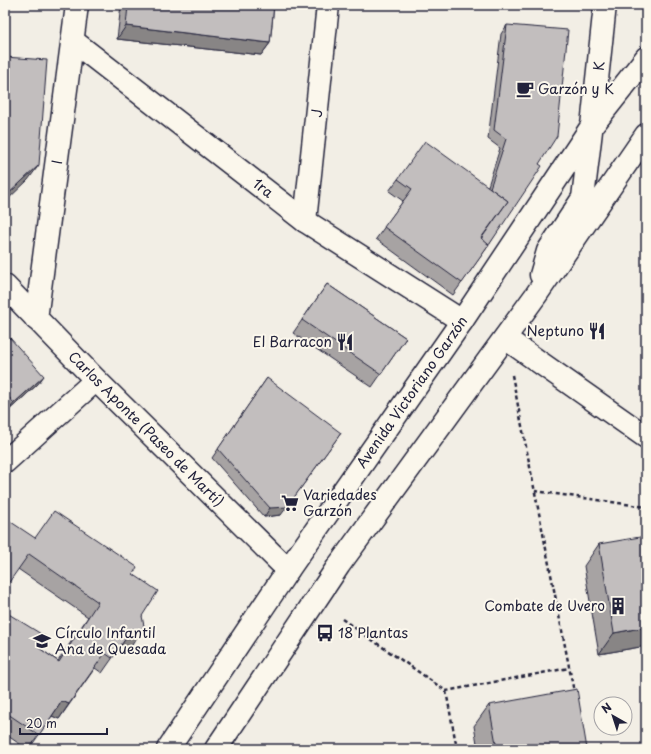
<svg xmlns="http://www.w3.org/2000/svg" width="651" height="754" font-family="'Playpen Sans',sans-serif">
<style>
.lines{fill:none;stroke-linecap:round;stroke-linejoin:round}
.street-casing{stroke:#22223b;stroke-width:25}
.secondary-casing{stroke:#22223b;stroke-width:25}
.primary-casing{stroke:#22223b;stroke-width:25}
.path{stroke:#22223b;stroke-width:2.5;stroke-dasharray:4 3;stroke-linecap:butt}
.street{stroke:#fbf7ec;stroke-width:22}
.secondary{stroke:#fbf7ec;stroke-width:22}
.primary{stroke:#fbf7ec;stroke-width:22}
.wall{fill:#a7a3a3;stroke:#22223b}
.shaded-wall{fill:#888585;stroke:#22223b}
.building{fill:#c2bebe;stroke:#22223b}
.labels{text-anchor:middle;stroke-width:4;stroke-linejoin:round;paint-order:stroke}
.street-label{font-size:14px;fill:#22223b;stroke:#fbf7ec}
.poi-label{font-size:14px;fill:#22223b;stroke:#fbf7ec;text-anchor:start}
</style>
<rect width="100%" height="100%" fill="#f2eee5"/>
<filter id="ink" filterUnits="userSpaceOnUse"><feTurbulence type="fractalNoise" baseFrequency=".025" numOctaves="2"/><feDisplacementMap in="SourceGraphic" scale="8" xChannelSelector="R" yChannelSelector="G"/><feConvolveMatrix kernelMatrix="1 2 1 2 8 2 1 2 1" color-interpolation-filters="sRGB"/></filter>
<g filter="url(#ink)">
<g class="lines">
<g class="street-casing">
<g id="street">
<path d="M73 41 305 221 462 321"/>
<path d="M592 126 605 5"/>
<path d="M305 221 328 5"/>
<path d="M36 319 77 5"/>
<path d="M505 338 646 437"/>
<path d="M5 462 96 380"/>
</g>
</g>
<g class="secondary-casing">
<path id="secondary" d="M5 286 96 380 288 570"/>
</g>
<g class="primary-casing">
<g id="primary">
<path d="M541 275 548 251 583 198 591 131"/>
<path d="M168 749 288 570 462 321 592 126 646 58"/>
<path d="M216 749 339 565 536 295 646 135"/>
</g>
</g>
<g class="path">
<path d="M512 375 574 692"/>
<path d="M535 491 646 507"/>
<path d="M342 619 446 691 569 668"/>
<path d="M446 691 457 749"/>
</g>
<use href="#street" class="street"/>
<use href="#secondary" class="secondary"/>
<use href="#primary" class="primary"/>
</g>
<g class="wall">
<path d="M121 5H274L270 43 261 55 117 39Z"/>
<path d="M507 25 539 164 489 245 453 295 376 239 403 201 389 191 398 179 488 186 500 148 488 139 501 34Z"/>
<path d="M327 284 406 338 372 387 293 333Z"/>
<path d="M5 342 38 384 8 411 5 408Z"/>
<path d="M267 378 281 515 264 517 212 458Z"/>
<path d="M35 538 133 574 142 616 130 648 124 652 116 653 102 673 95 668 59 719 52 716 29 749H27L5 734V616L39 648 58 661 88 617 18 569Z"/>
<path d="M599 544 646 646 599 654 584 566Z"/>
<path d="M489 705 587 749H478L474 726Z"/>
</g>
<g class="shaded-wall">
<path d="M126 26 270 43 261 55 117 39Z"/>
<path d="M39 165 28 180 5 202V197Z"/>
<path d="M44 376 38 384 8 411 14 403Z"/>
<path d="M341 433 281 515 264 517 270 508Z"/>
<path d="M646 627V646L599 654 614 633Z"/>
<path d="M140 633 130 648 124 652 116 653 126 638Z"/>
<path d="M62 701 69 704 59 719 52 716Z"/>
</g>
<g class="building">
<path d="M128 5H274L270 43 126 26Z"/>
<path d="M507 25 568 30 557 136 539 164 542 166 489 245 481 239 508 201 490 188 506 139 494 130Z"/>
<path d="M5 57 47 60 39 165 5 197Z"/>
<path d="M425 141 508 201 481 238 489 245 462 283 384 227 412 189 398 179Z"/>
<path d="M327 284 406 338 381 374 302 320Z"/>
<path d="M10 338 44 376 14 403 5 393V342Z"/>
<path d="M267 378 341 433 287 507 270 508 218 449Z"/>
<path d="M5 408 8 412 5 414Z"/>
<path d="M54 511 137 567 133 574 158 591 142 616 144 626 140 633 134 637 126 638 112 658 105 653 69 704 62 701 39 735 5 712V616L7 613 46 637 39 648 59 662 98 602 29 554 5 588V518L35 538Z"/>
<path d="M646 536V627L614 633 599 544Z"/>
<path d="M577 689 587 749H497L489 705Z"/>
</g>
</g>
<defs>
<g id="cafe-bare" transform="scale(1.38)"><path d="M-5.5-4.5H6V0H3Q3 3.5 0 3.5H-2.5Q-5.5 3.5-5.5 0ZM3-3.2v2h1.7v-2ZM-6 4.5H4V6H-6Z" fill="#22223b" stroke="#fbf7ec" stroke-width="2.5" paint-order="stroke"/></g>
<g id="restaurant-bare" transform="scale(1.38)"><path d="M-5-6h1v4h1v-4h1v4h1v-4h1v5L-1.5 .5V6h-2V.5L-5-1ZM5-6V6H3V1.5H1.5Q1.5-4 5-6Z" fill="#22223b" stroke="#fbf7ec" stroke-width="2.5" paint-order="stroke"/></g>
<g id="supermarket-bare" transform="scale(1.38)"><path d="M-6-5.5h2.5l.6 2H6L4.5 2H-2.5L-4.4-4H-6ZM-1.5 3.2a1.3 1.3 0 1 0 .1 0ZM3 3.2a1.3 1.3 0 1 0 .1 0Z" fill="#22223b" stroke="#fbf7ec" stroke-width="2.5" paint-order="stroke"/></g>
<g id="building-bare" transform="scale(1.38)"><path d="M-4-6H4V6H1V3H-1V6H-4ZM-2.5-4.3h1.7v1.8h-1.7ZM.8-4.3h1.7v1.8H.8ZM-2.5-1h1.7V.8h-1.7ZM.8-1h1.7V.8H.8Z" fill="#22223b" stroke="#fbf7ec" stroke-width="2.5" paint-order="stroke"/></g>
<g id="bus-bare" transform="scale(1.38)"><path d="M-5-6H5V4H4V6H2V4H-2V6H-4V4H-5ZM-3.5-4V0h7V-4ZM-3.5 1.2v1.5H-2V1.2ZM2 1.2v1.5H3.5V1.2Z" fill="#22223b" stroke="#fbf7ec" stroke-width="2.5" paint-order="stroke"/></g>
<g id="school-bare" transform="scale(1.38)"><path d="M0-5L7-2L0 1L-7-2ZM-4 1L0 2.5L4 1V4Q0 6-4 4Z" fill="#22223b" stroke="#fbf7ec" stroke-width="2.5" paint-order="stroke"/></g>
</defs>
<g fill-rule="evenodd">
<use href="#cafe-bare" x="525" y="89"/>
<use href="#restaurant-bare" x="597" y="331"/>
<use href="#restaurant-bare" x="345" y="342"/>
<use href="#supermarket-bare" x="290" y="503"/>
<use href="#building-bare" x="618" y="606"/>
<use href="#bus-bare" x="325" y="633"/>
<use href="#school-bare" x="42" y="641"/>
</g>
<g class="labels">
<g class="street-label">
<text transform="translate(599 66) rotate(-84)" y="5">K</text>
<text transform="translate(317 113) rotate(-84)" y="5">J</text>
<text transform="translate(57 162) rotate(-83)" y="5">I</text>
<text transform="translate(263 188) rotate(38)" y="5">1ra</text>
<text transform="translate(412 392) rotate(-55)" y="5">Avenida Victoriano Garzón</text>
<text transform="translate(146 429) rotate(45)" y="5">Carlos Aponte (Paseo de Martí)</text>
</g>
<g class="poi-label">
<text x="538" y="94">Garzón y K</text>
<text x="584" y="336" text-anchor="end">Neptuno</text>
<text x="332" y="347" text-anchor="end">El Barracon</text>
<text x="303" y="500">Variedades<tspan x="303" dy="16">Garzón</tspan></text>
<text x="605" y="611" text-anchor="end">Combate de Uvero</text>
<text x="55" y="638">Círculo Infantil<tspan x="55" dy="16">Ana de Quesada</tspan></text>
<text x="338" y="638">18 Plantas</text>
</g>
</g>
<rect width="651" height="754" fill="none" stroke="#fbf7ec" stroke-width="20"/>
<rect x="10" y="10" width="631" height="734" fill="none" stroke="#22223b" stroke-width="1.5" filter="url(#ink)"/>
<g transform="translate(613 716) rotate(321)"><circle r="19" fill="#fbf7ec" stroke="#a4a2a5"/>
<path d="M0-3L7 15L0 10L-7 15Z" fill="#22223b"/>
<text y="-6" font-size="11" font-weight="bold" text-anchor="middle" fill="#22223b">N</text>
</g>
<path d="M20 728v6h87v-6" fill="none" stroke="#22223b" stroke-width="2"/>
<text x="26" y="728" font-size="12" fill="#22223b" stroke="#fbf7ec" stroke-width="3" paint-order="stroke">20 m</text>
</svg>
